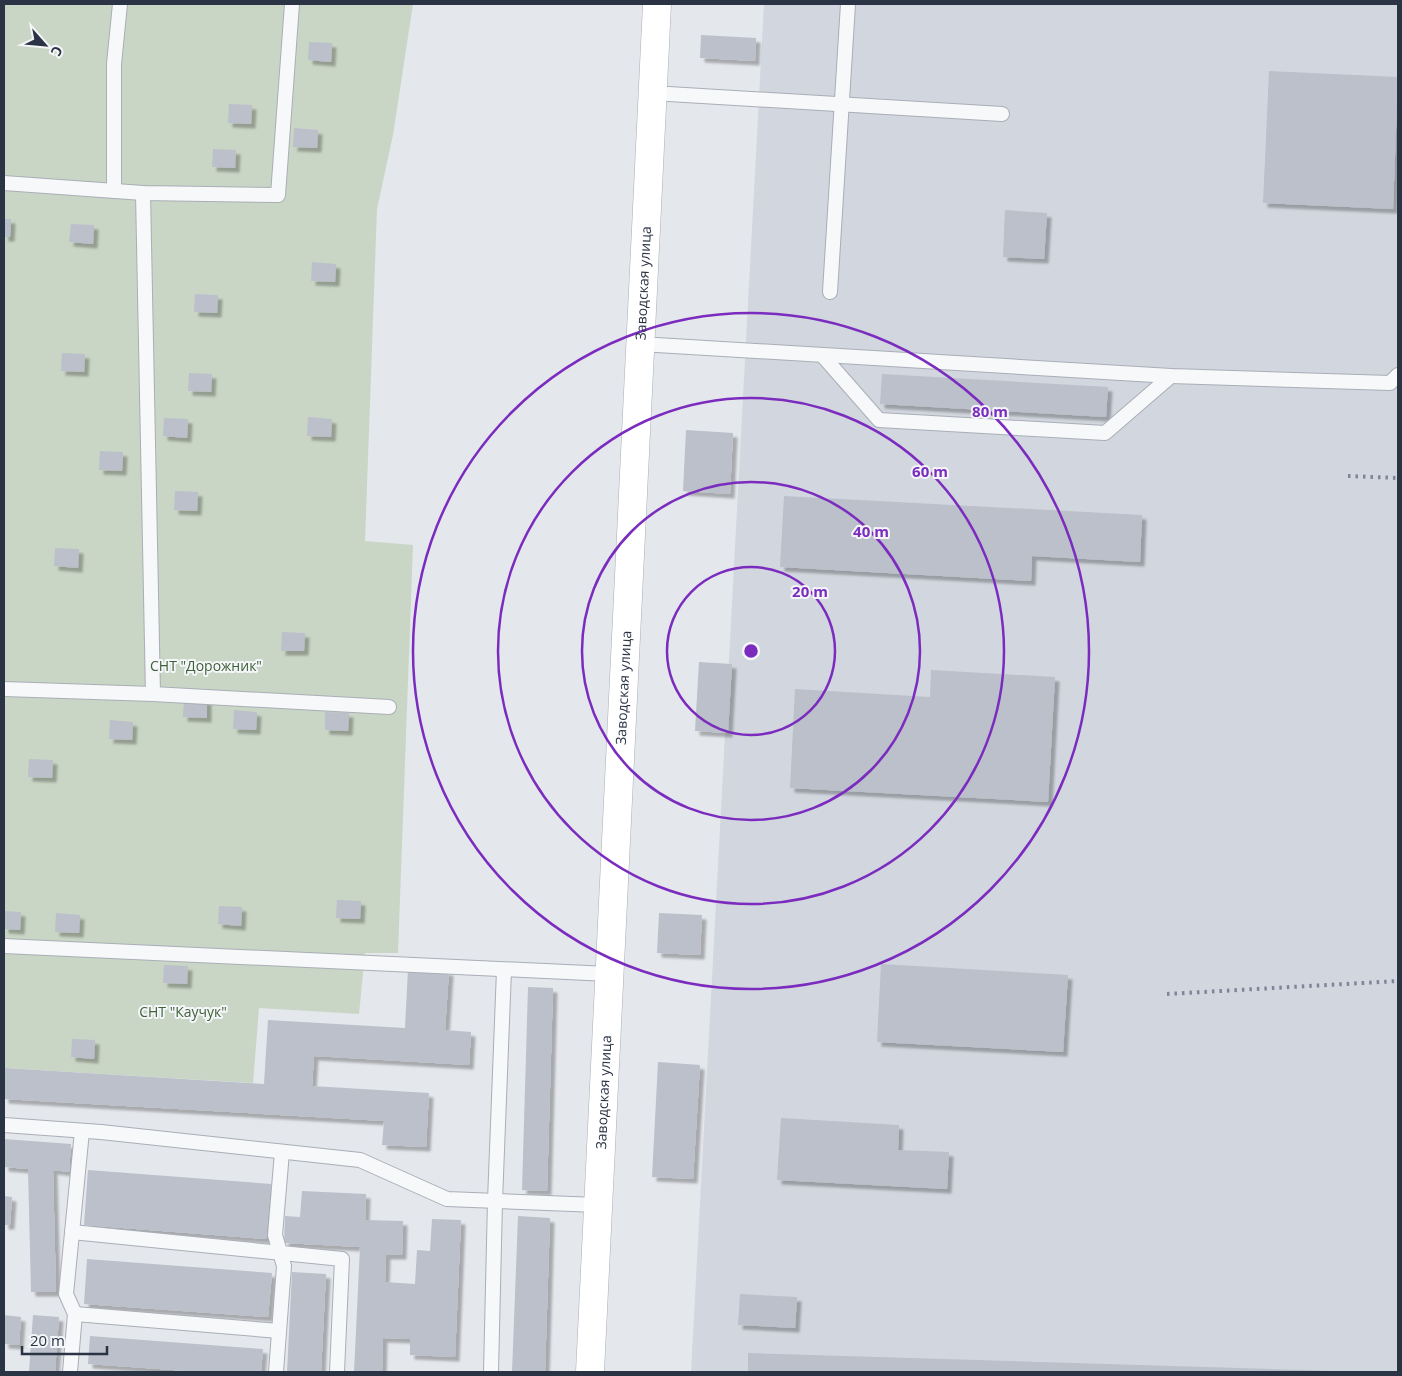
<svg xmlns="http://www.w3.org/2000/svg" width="1402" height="1376" font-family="'Open Sans',sans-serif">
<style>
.built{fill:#d2d6de}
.green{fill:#c9d6c5}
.building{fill:#bbc0ca;filter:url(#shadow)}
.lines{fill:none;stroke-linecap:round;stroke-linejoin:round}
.lane-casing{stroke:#a9aeb7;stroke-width:16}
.secondary-casing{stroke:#a9aeb7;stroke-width:29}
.lane{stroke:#f7f8fa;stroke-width:14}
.secondary{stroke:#fff;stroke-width:28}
.rail{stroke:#7d8696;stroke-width:4;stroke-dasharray:2.5 5;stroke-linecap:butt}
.ring{fill:none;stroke:#7b2cbf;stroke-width:2.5}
.labels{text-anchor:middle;stroke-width:4;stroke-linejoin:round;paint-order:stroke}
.street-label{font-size:14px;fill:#2b3445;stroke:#f4f6f9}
.park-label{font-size:14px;fill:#3f6138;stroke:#f4f6f9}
.centre{fill:#7b2cbf;stroke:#f4f6f9;stroke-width:2.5}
.ring-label{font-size:15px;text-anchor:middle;font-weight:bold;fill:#7b2cbf;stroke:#f4f6f9;stroke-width:4;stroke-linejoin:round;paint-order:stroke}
</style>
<defs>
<filter id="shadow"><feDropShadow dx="4.5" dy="4.5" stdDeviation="1" flood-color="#0004"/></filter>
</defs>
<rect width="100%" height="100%" fill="#e4e7ec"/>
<path class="built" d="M764 4H1398V1372H691Z"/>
<path class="green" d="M4 4H413L393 135 377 209 365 541 413 545 398 953H365L359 1014 259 1008 253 1083 4 1068Z"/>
<g class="building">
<path d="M701 35 756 38 755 61 700 58Z"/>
<path d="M309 42 332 43 331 62 308 60Z"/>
<path d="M1269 71 1398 77 1393 209 1263 203Z"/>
<path d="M229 104 252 105 251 124 228 123Z"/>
<path d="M294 128 318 130 317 148 293 147Z"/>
<path d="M213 149 236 150 235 168 212 167Z"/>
<path d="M1005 210 1047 213 1044 259 1003 257Z"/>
<path d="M4 219H11L10 237H4Z"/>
<path d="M71 224 94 225 93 244 69 242Z"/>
<path d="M312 262 336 264 335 282 311 281Z"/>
<path d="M195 294 218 295 217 313 194 312Z"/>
<path d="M62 353 85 354 84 372 61 371Z"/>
<path d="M189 373 212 374 211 392 188 391Z"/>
<path d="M882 374 1108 387 1106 417 880 404Z"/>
<path d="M308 417 332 419 331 437 307 436Z"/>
<path d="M164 418 188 419 187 438 163 436Z"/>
<path d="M686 430 733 433 730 494 683 491Z"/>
<path d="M100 451 123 452 122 471 99 470Z"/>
<path d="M175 491 198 492 197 511 174 510Z"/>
<path d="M784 496 1142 515 1140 562 1032 556 1031 581 780 567Z"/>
<path d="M55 548 79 549 78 568 54 566Z"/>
<path d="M282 632 305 633 304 651H281Z"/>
<path d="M699 662 732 664 728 733 695 731Z"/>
<path d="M931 670 1055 677 1048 802 790 788 795 689 930 697Z"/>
<path d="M184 699 207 700V718L183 717Z"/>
<path d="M234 710 257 712 256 730 233 729Z"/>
<path d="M325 712 349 713 348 731 325 730Z"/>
<path d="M110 720 133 722 132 740 109 739Z"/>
<path d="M29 759 53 760 52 778 28 777Z"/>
<path d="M337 900 361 901 360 919 336 918Z"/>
<path d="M219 906 242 907 241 926 218 924Z"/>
<path d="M4 911 21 912 20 930 4 929Z"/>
<path d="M56 913 80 915 79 933 55 932Z"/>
<path d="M659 913 702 915 700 955 657 953Z"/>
<path d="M881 964 1068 975 1063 1052 877 1042Z"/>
<path d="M164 965 188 966 187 984 163 983Z"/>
<path d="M408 969 449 971 445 1030 471 1032 469 1065 314 1056 312 1086 429 1093 426 1147 382 1145 384 1121 4 1099V1068L264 1084 268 1020 405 1028Z"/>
<path d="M528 987 553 988 547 1191 522 1190Z"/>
<path d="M72 1039 95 1040 94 1059 71 1057Z"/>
<path d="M658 1062 700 1065 693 1179 652 1177Z"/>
<path d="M781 1118 899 1125 898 1150 949 1152 947 1189 777 1180Z"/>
<path d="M4 1139 71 1144 69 1172 53 1170 56 1292H31L28 1169 4 1167Z"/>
<path d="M88 1170 271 1184 266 1239 84 1225Z"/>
<path d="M302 1191 366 1194 365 1220 403 1221 402 1255H386L385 1282 415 1284 417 1250 430 1251 432 1219 461 1220 455 1357 410 1355V1339L383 1338 382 1372H354L360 1247 284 1243 285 1216 300 1217Z"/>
<path d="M4 1196 12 1197 10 1225H4Z"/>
<path d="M518 1216 550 1218 545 1372H512Z"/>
<path d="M87 1259 272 1273 268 1317 84 1304Z"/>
<path d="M292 1272 326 1274 321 1372H287Z"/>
<path d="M740 1294 797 1297 795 1328 738 1325Z"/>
<path d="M4 1315 21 1317 19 1345 4 1344Z"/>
<path d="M33 1315 59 1317 55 1372H29Z"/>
<path d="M90 1336 263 1349 261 1372H202L88 1364Z"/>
<path d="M748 1353 1334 1371V1372H748Z"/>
</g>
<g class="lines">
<g class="lane-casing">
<g id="lane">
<path d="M652 93 1002 114"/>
<path d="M4 183 143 193 278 195 292 4"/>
<path d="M114 191V64L120 4"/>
<path d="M143 193 153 694"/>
<path d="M830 292 848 4"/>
<path d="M640 344 1171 376 1390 383 1398 375"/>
<path d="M822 355 879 420 1105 433 1171 376"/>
<path d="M4 689 153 694 389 707"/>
<path d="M4 946 609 974"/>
<path d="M4 1125 101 1132 360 1160 447 1199 598 1205"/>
<path d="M72 1232 342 1259 337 1372"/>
<path d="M75 1314 279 1331"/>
<path d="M70 1372 75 1314 66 1294 82 1131"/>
<path d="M276 1372 284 1266 275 1235 282 1152"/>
<path d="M491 1372 495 1201 504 970"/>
</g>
</g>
<g class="secondary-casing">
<g id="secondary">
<path id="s1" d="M590 1372 657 4"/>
</g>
</g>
<use href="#lane" class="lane"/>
<use href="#secondary" class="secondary"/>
<g class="rail">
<path d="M1348 476 1398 478"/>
<path d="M1167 994 1398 981"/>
</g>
</g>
<g class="ring">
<circle cx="751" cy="651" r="84"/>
<circle cx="751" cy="651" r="169"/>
<circle cx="751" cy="651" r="253"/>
<circle cx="751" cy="651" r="338"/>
</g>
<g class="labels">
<g class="street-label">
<text dy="5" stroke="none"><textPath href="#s1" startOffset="1090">Заводская улица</textPath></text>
<text dy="5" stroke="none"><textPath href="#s1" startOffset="685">Заводская улица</textPath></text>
<text dy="5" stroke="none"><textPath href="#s1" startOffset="280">Заводская улица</textPath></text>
</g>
<g class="park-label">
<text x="206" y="671">СНТ "Дорожник"</text>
<text x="183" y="1017">СНТ "Каучук"</text>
</g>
</g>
<circle cx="751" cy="651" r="8" class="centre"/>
<g class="ring-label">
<text x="990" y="417">80 m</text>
<text x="930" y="477">60 m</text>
<text x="871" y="537">40 m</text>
<text x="810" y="597">20 m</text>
</g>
<rect width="1402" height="1376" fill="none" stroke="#2b3445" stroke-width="10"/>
<g transform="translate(45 45) rotate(117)" stroke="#f4f6f9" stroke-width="4" paint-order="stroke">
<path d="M0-4L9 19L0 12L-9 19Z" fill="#2b3445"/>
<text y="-8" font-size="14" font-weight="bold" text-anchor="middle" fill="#2b3445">С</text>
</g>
<path d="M22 1346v8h85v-8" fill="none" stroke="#2b3445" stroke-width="2.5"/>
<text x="30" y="1346" font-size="15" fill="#2b3445" stroke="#f4f6f9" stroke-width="4" paint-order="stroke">20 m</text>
</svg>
